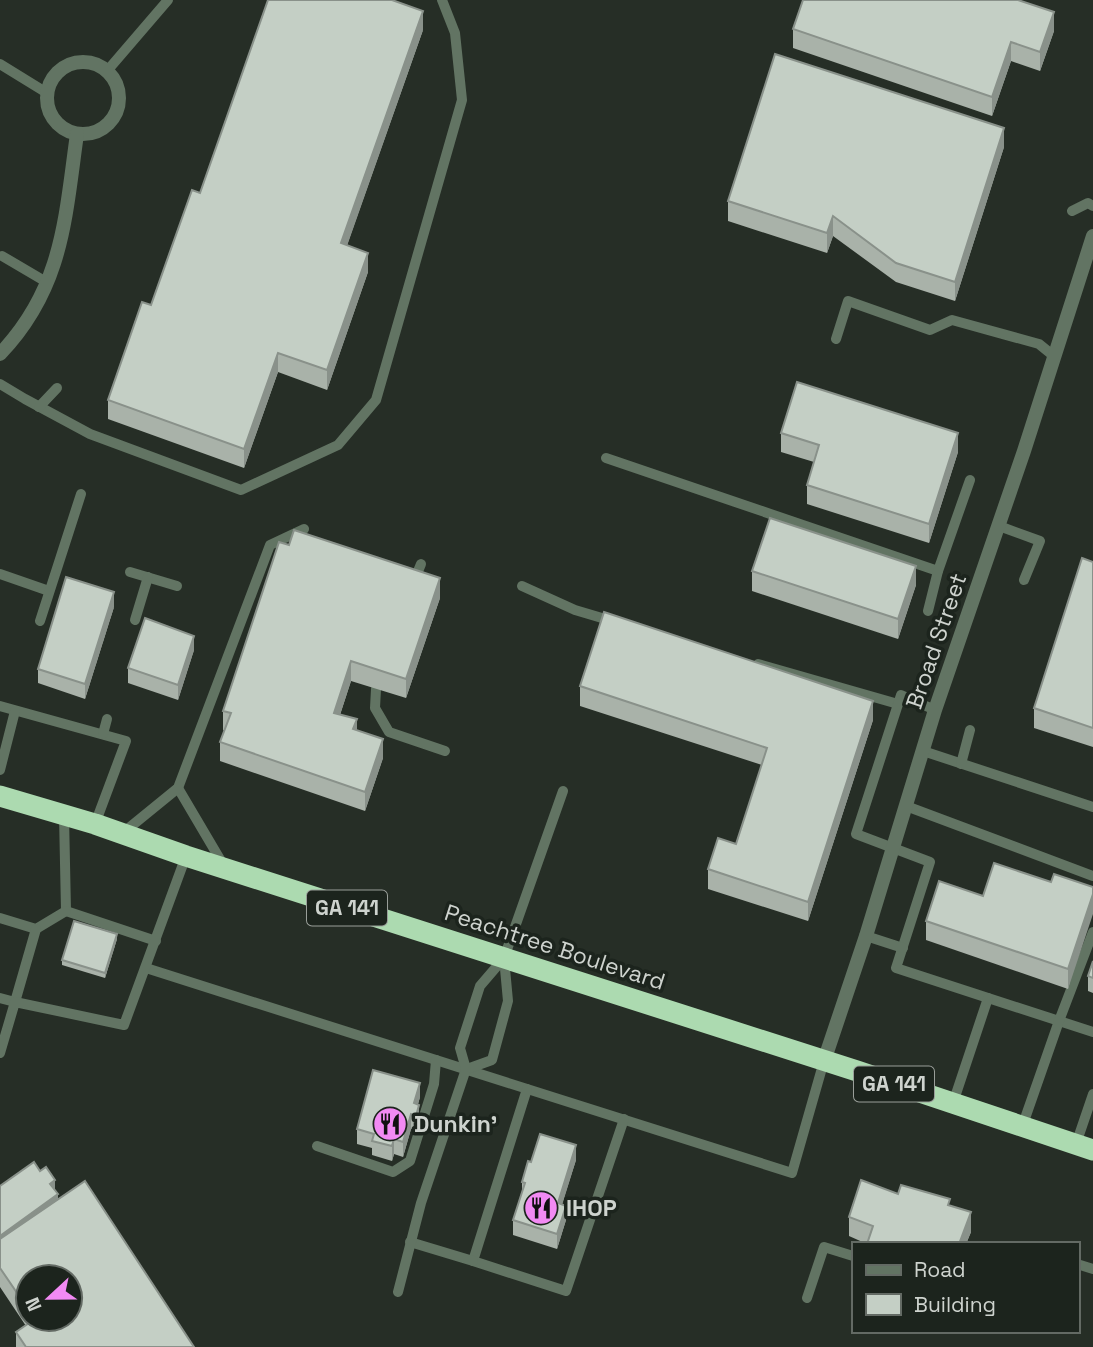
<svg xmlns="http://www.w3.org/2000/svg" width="1093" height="1347" font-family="'Space Grotesk',sans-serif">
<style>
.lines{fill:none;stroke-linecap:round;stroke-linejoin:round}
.lane{stroke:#627463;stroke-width:10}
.street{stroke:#627463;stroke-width:14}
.highway{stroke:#acdab0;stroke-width:21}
.wall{fill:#a9b2a9;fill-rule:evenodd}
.shaded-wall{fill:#89918a}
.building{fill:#c4cfc5;stroke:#89918a;stroke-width:2}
.labels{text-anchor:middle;stroke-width:7;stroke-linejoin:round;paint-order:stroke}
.shield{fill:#1c241d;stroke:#999e99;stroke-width:2}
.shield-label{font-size:21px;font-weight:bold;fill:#ced3ce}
.street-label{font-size:23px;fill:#ced3ce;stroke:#1c241d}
.poi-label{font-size:23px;font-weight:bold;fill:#ced3ce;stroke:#1c241d;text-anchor:start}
</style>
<rect width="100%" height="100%" fill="#262e26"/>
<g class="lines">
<g class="lane">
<path d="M0 64 47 93"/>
<path d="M107 71 168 0"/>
<path d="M1072 211 1088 203 1093 206"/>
<path d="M2 256 48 283"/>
<path d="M836 339 848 301 930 330 952 320 1039 344 1055 357"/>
<path d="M0 384 25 399 90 434 241 490 338 445 376 400 462 100 455 33 442 0"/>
<path d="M39 407 57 388"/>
<path d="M606 458 938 571"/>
<path d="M999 526 1040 541 1024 580"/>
<path d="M130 572 177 586"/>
<path d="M0 574 49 591"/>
<path d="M414 581 421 564"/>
<path d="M522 586 575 610 612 621"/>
<path d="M928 611 938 571 970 480"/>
<path d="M135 620 148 577"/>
<path d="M40 621 81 494"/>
<path d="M758 664 898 704"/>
<path d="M376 689 375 708 389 732 445 751"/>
<path d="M0 706 126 741 95 824"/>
<path d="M935 710 901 695 856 834 930 862 896 968 1093 1032"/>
<path d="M103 734 107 719"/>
<path d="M923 751 1093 807"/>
<path d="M961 764 970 730"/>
<path d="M0 770 15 711"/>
<path d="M178 788 224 866"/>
<path d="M906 806 1093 876"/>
<path d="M64 815 66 911 156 941"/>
<path d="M124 832 178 788 270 545 304 529"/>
<path d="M0 918 36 929 66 911"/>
<path d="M866 936 903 948"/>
<path d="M146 968 792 1173 824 1061"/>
<path d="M0 998 15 1002 36 929"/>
<path d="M0 1053 15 1002 124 1025 186 856"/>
<path d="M467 1069 492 1060 508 1001 504 958"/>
<path d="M527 1089 473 1261 566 1291 624 1119"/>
<path d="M953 1103 988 998"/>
<path d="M1022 1127 1059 1021 1093 932"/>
<path d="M1076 1144 1093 1094"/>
<path d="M317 1146 393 1172 410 1161 434 1084 436 1060"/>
<path d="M410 1242 473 1261"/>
<path d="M1077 1264 1093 1269"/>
<path d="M398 1292 421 1203 466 1069 460 1048 480 986 504 958 563 791"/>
<path d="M807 1298 824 1247 853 1256"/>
</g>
<g class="street">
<circle cx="83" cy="98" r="36"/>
<path d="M0 354C63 288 65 219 77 134"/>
<path d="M824 1061 866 936 935 710 1024 451 1093 236"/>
</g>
<path class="highway" d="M0 796 95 824 186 856 857 1071 1093 1150"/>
</g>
<g class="wall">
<path d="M793 29 1054 31 1040 71 1011 61 992 116 793 48Z"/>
<path d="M423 30 347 245 368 272 327 390 278 372 244 468 108 419V400L151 305 200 193Z"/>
<path d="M1004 147 955 301 896 282 833 236 827 253 728 221V201Z"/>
<path d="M781 433 958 452 929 543 807 504V485L814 462 781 452Z"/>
<path d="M1093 562V747L1034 728V708Z"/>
<path d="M752 571 916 585 898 639 752 591Z"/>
<path d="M440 598 406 698 351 681 340 715 357 730 383 758 365 811 220 761V742L225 731 223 730V711Z"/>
<path d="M114 607 85 699 38 683V669Z"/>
<path d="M194 650 178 700 128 683V668Z"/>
<path d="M580 686 873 720 808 921 708 889V869L736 844 762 765 580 706Z"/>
<path d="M1093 887 1068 989 926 940V921L983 896Z"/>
<path d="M117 939 105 978 62 965V960Z"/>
<path d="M1093 961V993L1088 991V976Z"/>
<path d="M420 1097 418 1104 419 1120 416 1130 411 1129 403 1157 394 1154 392 1161 372 1155V1148L357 1144V1129Z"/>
<path d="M576 1160 562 1204 566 1220 557 1249 513 1235V1220L522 1194V1182L531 1162Z"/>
<path d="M0 1186 55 1191 58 1200 194 1347H16V1332L26 1326 0 1287ZM28 1277 70 1319H28Z"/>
<path d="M898 1194 950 1206 971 1232 966 1244H867L849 1236V1217Z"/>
</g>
<g class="shaded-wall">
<path d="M423 11V30L341 263V243Z"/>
<path d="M1054 12V31L1040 71V52Z"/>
<path d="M1011 42V61L992 116V97Z"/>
<path d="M1004 128V147L955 301V282Z"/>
<path d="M833 216V236L827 253V233Z"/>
<path d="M368 253V272L327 390V370Z"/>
<path d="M278 353V372L244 468V449Z"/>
<path d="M958 433V452L929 543V524Z"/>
<path d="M916 566V585L898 639V619Z"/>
<path d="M440 578V598L406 698V679Z"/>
<path d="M114 592V607L85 699V684Z"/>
<path d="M194 636V650L178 700V685Z"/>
<path d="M351 661V681L334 733V713Z"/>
<path d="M873 701V720L808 921V902Z"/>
<path d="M357 719V739L353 729Z"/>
<path d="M383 739V758L365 811V792Z"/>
<path d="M1093 894V914L1068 989V969Z"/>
<path d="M117 934V939L105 978V973Z"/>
<path d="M420 1083V1097L415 1115 414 1103Z"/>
<path d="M419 1105V1120L416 1130V1116Z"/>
<path d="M411 1114V1129L403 1157V1142Z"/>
<path d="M394 1139V1154L392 1161V1146Z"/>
<path d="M576 1145V1160L558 1218V1203Z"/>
<path d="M55 1180V1195L50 1184Z"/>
<path d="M58 1194V1209L0 1251V1236Z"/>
<path d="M566 1206V1220L557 1249V1234Z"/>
<path d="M971 1212V1232L966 1244H959Z"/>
</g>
<g class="building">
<path d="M268 0H392L423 11 341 243 368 253 327 370 278 353 244 449 108 400 142 302 151 305 192 190 200 193Z"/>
<path d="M803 0H1018L1054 12 1040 52 1011 42 992 97 793 29Z"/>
<path d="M775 54 1004 128 955 282 896 263 833 216 827 233 728 201Z"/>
<path d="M797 382 958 433 929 524 807 485 819 445 781 433Z"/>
<path d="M770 518 916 566 898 619 752 571Z"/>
<path d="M294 530 440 578 406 679 351 661 334 713 357 719 353 729 383 739 365 792 220 742 231 713 223 711 279 542 289 545Z"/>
<path d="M1082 558 1093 562V728L1034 708Z"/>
<path d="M66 577 114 592 85 684 38 669Z"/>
<path d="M604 612 873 701 808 902 708 869 718 838 736 844 767 748 580 686Z"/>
<path d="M145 618 194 636 178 685 128 668Z"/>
<path d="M994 863 1051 882 1054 874 1093 887V894L1068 969 926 921 939 881 983 896Z"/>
<path d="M74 921 117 934 105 973 62 960Z"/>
<path d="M1093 961V978L1088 976Z"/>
<path d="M373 1070 420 1083 414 1103 419 1105 416 1116 411 1114 403 1142 394 1139 392 1146 372 1141 374 1134 357 1129Z"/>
<path d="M540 1134 576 1145 558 1203 566 1206 557 1234 513 1220 525 1183 522 1182 528 1161 531 1162Z"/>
<path d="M34 1162 40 1171 46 1167 55 1180 50 1184 58 1194 0 1236V1186Z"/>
<path d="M861 1180 898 1194 901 1185 950 1199 948 1205 971 1212 959 1244H867L873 1226 849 1217Z"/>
<path d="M85 1181 194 1347H26L16 1332 35 1319H70V1277H28V1309L0 1268V1239Z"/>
</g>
<defs>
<g id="restaurant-disc" transform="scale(1.75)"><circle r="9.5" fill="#f28af3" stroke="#1c241d"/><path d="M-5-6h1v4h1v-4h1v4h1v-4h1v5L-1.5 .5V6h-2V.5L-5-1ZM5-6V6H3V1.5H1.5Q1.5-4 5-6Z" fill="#111"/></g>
</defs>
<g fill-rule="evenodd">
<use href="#restaurant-disc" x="390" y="1124"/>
<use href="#restaurant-disc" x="541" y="1208"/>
</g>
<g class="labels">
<g class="shield">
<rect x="307" y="890.5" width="80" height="35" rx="5"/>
<rect x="854" y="1066.5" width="80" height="35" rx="5"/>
</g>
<g class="shield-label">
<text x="347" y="915">GA 141</text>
<text x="894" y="1091">GA 141</text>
</g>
<g class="street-label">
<text transform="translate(936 641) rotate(-71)" y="8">Broad Street</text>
<text transform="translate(555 947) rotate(18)" y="8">Peachtree Boulevard</text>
</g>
<g class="poi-label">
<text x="414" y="1132">Dunkin'</text>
<text x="566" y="1216">IHOP</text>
</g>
</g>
<rect x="852" y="1242" width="228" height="91" fill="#1c241d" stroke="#636a64" stroke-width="2"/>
<rect x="866" y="1265" width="35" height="10" fill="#627463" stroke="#636a64" stroke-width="2"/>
<text x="914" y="1277" font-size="21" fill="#ced3ce">Road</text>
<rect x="866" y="1294" width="35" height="21" fill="#c4cfc5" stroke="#636a64" stroke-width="2"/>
<text x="914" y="1312" font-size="21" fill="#ced3ce">Building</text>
<g transform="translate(49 1298) rotate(248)"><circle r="33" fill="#1c241d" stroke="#636a64" stroke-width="2"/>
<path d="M0-5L12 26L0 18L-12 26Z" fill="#f28af3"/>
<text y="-10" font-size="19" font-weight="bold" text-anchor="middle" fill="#ced3ce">N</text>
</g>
</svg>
